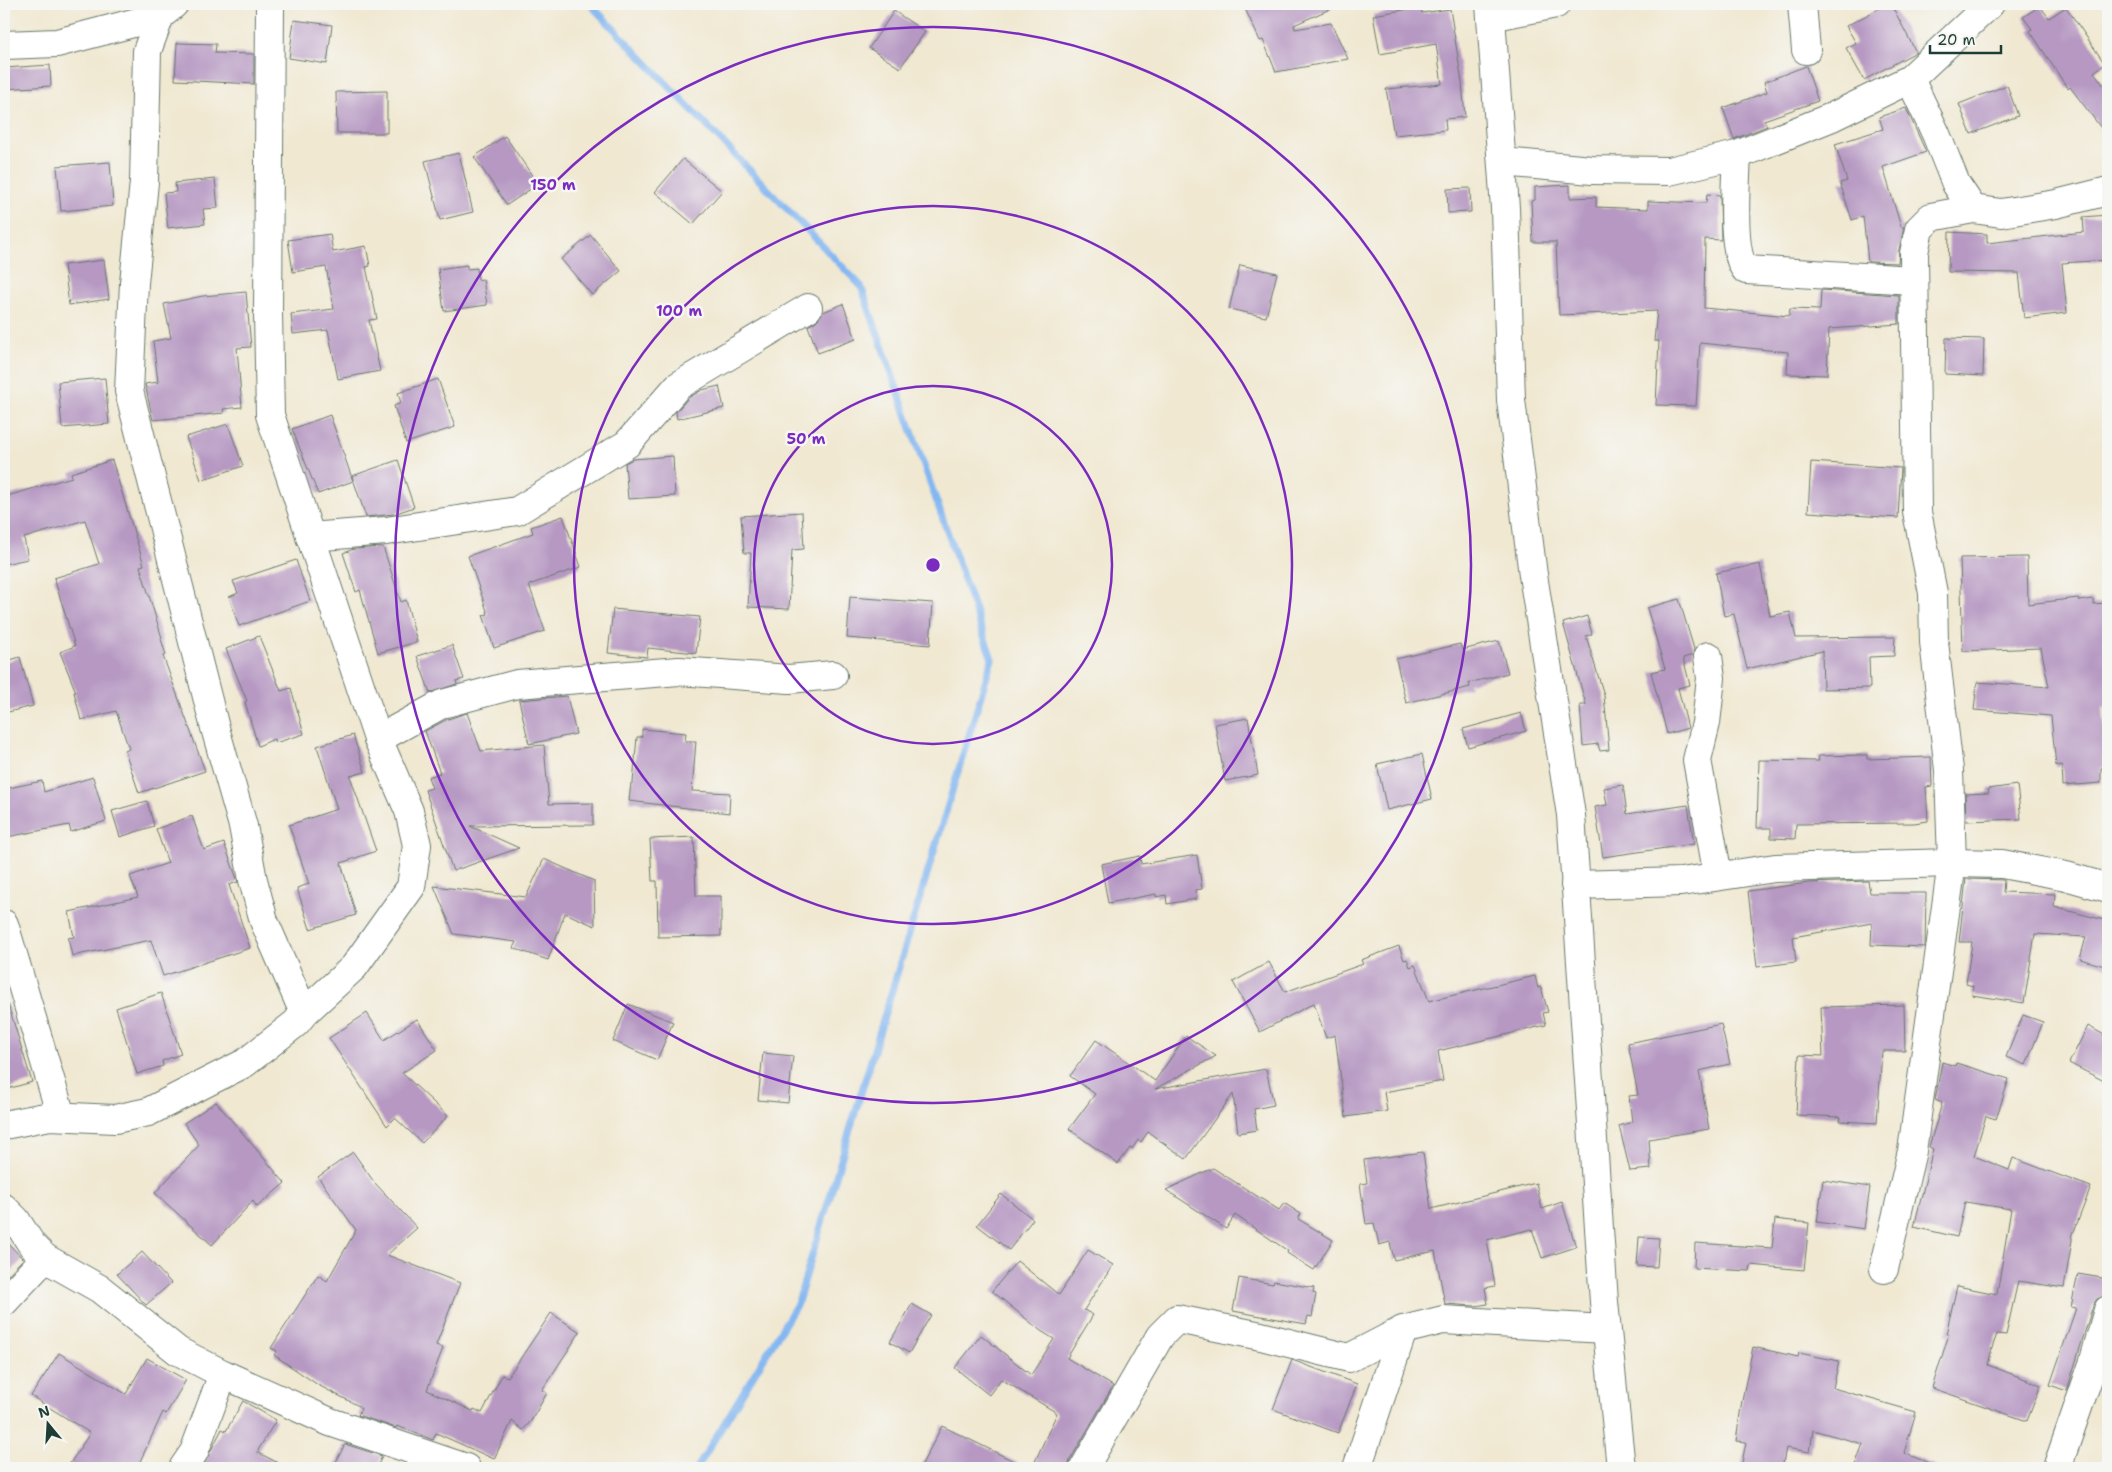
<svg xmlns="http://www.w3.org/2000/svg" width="2112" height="1472" font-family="'Shantell Sans',sans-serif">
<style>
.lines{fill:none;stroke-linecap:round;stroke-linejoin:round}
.stream{stroke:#84b7f1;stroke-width:7}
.building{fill:#b698c2}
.minor-casing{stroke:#68796b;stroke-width:30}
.minor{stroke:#fff;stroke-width:28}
.ring{fill:none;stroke:#7b2cbf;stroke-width:2.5}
.centre{fill:#7b2cbf;stroke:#f6f6f2;stroke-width:2.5}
.ring-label{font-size:15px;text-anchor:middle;font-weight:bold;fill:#7b2cbf;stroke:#f6f6f2;stroke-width:5;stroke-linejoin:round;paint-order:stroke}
</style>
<rect width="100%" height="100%" fill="#f6f6f2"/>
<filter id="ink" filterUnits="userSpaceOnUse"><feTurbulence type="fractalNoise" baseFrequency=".02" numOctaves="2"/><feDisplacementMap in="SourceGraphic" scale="10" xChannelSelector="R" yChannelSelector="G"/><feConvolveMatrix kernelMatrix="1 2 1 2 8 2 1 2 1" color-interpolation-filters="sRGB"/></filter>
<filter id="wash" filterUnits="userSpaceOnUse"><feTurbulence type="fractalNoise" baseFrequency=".0096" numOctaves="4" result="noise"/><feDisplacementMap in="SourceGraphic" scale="20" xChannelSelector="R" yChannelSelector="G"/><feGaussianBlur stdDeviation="1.12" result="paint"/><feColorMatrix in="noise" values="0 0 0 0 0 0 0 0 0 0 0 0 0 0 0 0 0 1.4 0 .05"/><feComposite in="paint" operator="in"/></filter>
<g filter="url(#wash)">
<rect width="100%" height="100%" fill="#f0e8d1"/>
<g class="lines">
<path class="stream" d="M590 4 861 286 992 659 798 1302 697 1468"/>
</g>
<g id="blocks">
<g class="building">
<path d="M1243 4H1341L1294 25 1295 29 1331 23 1348 59 1276 72 1263 40 1260 41Z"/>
<path d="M1888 4H1891L1916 52 1864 80 1846 48 1856 43 1846 26Z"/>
<path d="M2040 6 2049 18 2066 7 2105 64 2094 72 2108 91V137L2070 87 2068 89 2030 31 2032 29 2023 17Z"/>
<path d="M1421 7 1422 13 1450 9 1462 82 1465 117 1445 119 1446 130 1394 135 1386 89 1442 84 1436 44 1380 54 1373 15Z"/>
<path d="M894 11 925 32 900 68 869 48Z"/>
<path d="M294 20 332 25 327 64 289 58Z"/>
<path d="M177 43 216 44 215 53 254 54V84L175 80Z"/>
<path d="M50 65 51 86 4 89V68Z"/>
<path d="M1806 66 1818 101 1764 120 1767 126 1734 139 1723 108 1767 92 1764 82Z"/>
<path d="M2007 85 2018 116 1971 134 1959 104Z"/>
<path d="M387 91V133H337L336 92Z"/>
<path d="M1906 108 1926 152 1883 167 1901 227H1904L1899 250 1898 263 1868 262 1863 216 1852 220 1840 183 1847 181 1835 144 1883 129 1879 117Z"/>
<path d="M505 136 538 184 507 205 474 157Z"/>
<path d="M459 153 473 212 440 220 425 161Z"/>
<path d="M683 159 722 191 693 224 655 192Z"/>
<path d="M110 162 113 206 61 211 57 166Z"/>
<path d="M215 179 218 208 203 209 205 224 168 228 164 193 176 192 175 183Z"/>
<path d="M1570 185V198L1596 197V207L1648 209V201L1706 203 1707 194 1720 195 1721 240 1705 239 1704 308 1789 316 1790 309 1820 310 1821 290 1899 295V324L1829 329 1827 375 1787 374 1788 352 1700 343 1696 406 1656 405 1659 341H1654L1657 311 1559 315 1556 242H1533L1531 201 1535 200V187Z"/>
<path d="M1470 188 1471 212 1448 213 1447 189Z"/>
<path d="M2108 215V260L2062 263 2067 313 2024 318 2019 273 1948 272 1949 232 1987 234V243L2084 232 2083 217Z"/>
<path d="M330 234 333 252 366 246 370 266 366 267 377 319 369 320 380 371 338 379 328 330 293 334 291 314 334 309 326 267 293 272 288 240Z"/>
<path d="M591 235 621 271 592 295 561 259Z"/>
<path d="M104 260 109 299 69 305 64 265Z"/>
<path d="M467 265V269L477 268 478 280 483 279 487 305 444 311 438 269Z"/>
<path d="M1240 265 1277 273 1266 317 1229 309Z"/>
<path d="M246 292 251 347 237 348 242 407 223 409 224 413 153 420 145 384 158 382 153 341 171 338 164 304 203 296Z"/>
<path d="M843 304 856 339 818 353 808 326 816 321 823 312Z"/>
<path d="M1946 338 1984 339 1983 376 1945 374Z"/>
<path d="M105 378 109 424 62 428 58 382Z"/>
<path d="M438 379 455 427 406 443 394 406 401 403 398 393Z"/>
<path d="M719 386 724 408 677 419 676 412 688 398 702 390Z"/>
<path d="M330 415 353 481 318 494 292 429Z"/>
<path d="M228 424 243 466 201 480 186 437Z"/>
<path d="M673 456 675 496 628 499 625 463 633 459Z"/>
<path d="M112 460 144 565 140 566 162 638 161 639 166 655 163 656 205 771 139 793 125 751 129 749 116 711 81 720 74 692H76L60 652 75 646 54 578 99 564 85 520 24 538 28 559 4 564V497L72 477 71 473Z"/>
<path d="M398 460 414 507 394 514 366 517 352 476Z"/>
<path d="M1811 462 1901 468 1898 518 1808 512Z"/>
<path d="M802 512 804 549 792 550 789 609 748 607 751 553H744L741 516Z"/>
<path d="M563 516 581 567 529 585 545 631 494 648 483 615 488 614 468 556 533 533 531 527Z"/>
<path d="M383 547 401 602 406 600 417 642 378 653 360 590 356 592 343 553 354 549Z"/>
<path d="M2027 557 2028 604 2078 598 2079 601 2093 599 2094 604 2105 603 2106 612H2108V706L2103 707 2108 768H2101V783L2063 786 2062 765 2056 766 2051 716 1974 710 1977 682 2049 687 2041 648 1963 651 1960 558Z"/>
<path d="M296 560 310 601 239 626 229 597 238 593 233 581Z"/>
<path d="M1760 564 1770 616 1790 612 1796 638 1895 637 1894 656 1869 657 1870 688 1823 689 1822 651 1747 669 1734 614 1724 616 1716 573Z"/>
<path d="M850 597 933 603 930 645 847 638Z"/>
<path d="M1679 599 1694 649 1693 655 1683 658 1690 685 1678 688 1688 728 1667 734 1651 672 1665 669 1647 608Z"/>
<path d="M613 609 700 617 696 653 648 648 647 657 608 653Z"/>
<path d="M1587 616 1592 634 1586 636 1604 695 1609 750 1600 751 1598 744 1583 746 1580 705H1586L1563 623Z"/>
<path d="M259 636 281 691 291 688 304 734 275 743 274 739 258 746 245 702 247 701 226 649Z"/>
<path d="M1499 641 1508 673 1469 683 1470 687 1406 703 1396 659 1460 644 1462 650Z"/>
<path d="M452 645 464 679 456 681 457 684 430 693 417 656Z"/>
<path d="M20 657 33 706 4 713V662Z"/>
<path d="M567 696 576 734 529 744 519 700Z"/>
<path d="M467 713 481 751 544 745 549 804 593 803V825L470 826 519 848 453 871 425 790 432 788 428 777 440 773 425 731 448 719Z"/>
<path d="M1521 713 1526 731 1468 747 1463 729Z"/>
<path d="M1248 718 1258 775 1225 781 1215 724Z"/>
<path d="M642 729 686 733 685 741H696L692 791 730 793 729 813 629 801 631 783H633L637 737H642Z"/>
<path d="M353 735 365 772 350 776 376 851 341 863 356 915 310 929 297 888 309 884 289 825 337 809 317 746Z"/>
<path d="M1422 754 1432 799 1387 810 1377 764Z"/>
<path d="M1867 755V759L1931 757 1932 786 1926 787 1928 821 1914 823 1796 824 1795 839 1771 838V828H1757L1759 760 1819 761 1818 756Z"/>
<path d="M93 777 106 821 71 832 69 825 7 837 4 820V789L42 781 44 792Z"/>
<path d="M1623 785 1627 814 1688 805 1694 844 1603 857 1595 807 1607 805 1604 788Z"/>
<path d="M2017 785 2021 819 1966 821 1965 794 1989 793 1988 789Z"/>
<path d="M147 801 154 826 120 837 112 811Z"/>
<path d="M192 816 204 850 224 843 238 882 229 885 250 948 163 976 151 940 72 956 68 938 74 937 69 912 138 897 130 876 168 863 156 829Z"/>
<path d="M694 837 696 896H721V936L658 937 657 881H652L650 839Z"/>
<path d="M1197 855 1202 889 1195 890 1196 899 1167 904 1166 895 1156 897V894L1108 903 1101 864 1140 856 1141 864Z"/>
<path d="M544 859 594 881 595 926 565 913 548 960 513 948 516 942 454 934 434 886 526 897Z"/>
<path d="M1966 879 2004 880 2003 892 2055 894 2054 907 2108 921V967L2080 959 2086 937 2035 934 2024 1003 1972 995 1973 986 1966 984 1972 942H1959Z"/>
<path d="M1868 881 1870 893H1926L1925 947 1871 945 1872 923 1793 937 1796 962 1757 967 1748 891 1808 883Z"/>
<path d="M1399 946 1404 960 1407 959 1410 967 1415 965 1429 1001 1535 976 1538 988 1541 987 1548 1012 1543 1013 1546 1025 1438 1051 1443 1081 1384 1092 1387 1111 1346 1117 1335 1035 1326 1038 1314 1003 1260 1032 1233 982 1269 962 1285 992 1363 964 1361 960Z"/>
<path d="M161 993 181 1054 162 1061 163 1066 137 1074 116 1008Z"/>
<path d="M8 1004 32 1082 4 1090V1005Z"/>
<path d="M628 1004 673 1022 657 1060 613 1041Z"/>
<path d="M1904 1005 1905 1051H1882L1877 1123 1840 1121 1841 1117 1796 1115 1799 1055 1823 1056 1821 1007Z"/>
<path d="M367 1013 384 1040 417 1019 437 1050 402 1073 448 1116 422 1143 395 1118 387 1126 329 1038Z"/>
<path d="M2023 1015 2043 1022 2026 1065 2006 1057Z"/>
<path d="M1721 1024 1730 1064 1699 1071 1709 1129 1649 1139 1651 1169 1630 1171 1619 1126 1632 1122 1629 1096 1638 1095 1628 1043Z"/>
<path d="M2088 1026 2108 1037V1083L2069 1063Z"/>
<path d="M1186 1036 1216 1056 1155 1089 1266 1069 1274 1105 1254 1109 1257 1130 1238 1133 1233 1094 1186 1159 1148 1132 1141 1142 1138 1140 1132 1149 1130 1148 1118 1164 1069 1129 1095 1094 1070 1076 1096 1040 1155 1081Z"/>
<path d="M763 1053 793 1056 788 1103 758 1100Z"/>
<path d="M1942 1062 1955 1066 1956 1063 2009 1079 1996 1119 1986 1116 1974 1156 2009 1170 2013 1158 2091 1187 2073 1234 2064 1288 2018 1281 2006 1335 1997 1334 1992 1348 1988 1365 2041 1385 2027 1421 1932 1388 1949 1334H1946L1957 1286 1997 1294 2011 1209 1965 1202 1957 1237 1914 1227 1933 1149 1929 1147 1942 1103 1935 1100Z"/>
<path d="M216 1102 285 1183 257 1207 253 1201 212 1245 155 1193 199 1145 184 1123Z"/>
<path d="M353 1152 374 1182 417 1228 387 1255 460 1283 436 1345 443 1348 427 1390 473 1411 474 1409 482 1413 502 1375 508 1377 551 1313 580 1332 542 1390 547 1393 531 1421 523 1430 512 1421 494 1459 436 1433 433 1440 397 1426 396 1428 358 1415 361 1409 359 1406 318 1385 274 1355 277 1351 271 1348 318 1275 327 1281 356 1230 318 1177Z"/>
<path d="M1423 1152 1431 1209 1536 1183 1542 1209 1562 1202 1576 1247 1542 1258 1532 1229 1487 1240 1495 1286 1485 1288 1488 1304 1475 1306 1445 1304 1435 1251 1394 1260 1390 1242 1379 1245 1374 1223 1366 1224 1360 1184 1367 1183 1364 1160Z"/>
<path d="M1213 1168 1279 1210 1284 1203 1301 1214 1298 1219 1333 1240 1314 1270 1287 1253 1288 1251 1235 1215 1226 1229 1166 1190Z"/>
<path d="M1823 1180 1870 1187 1864 1229 1817 1222Z"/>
<path d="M1001 1194 1033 1219 1009 1250 977 1225Z"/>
<path d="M1775 1219 1809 1223 1804 1270 1751 1265 1750 1271 1694 1268 1695 1243 1772 1248Z"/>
<path d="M1639 1237 1659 1238 1657 1267 1637 1266Z"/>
<path d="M4 1239 23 1259 4 1279Z"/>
<path d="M1088 1250 1113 1265 1084 1310 1093 1315 1067 1358 1113 1386 1070 1460 1068 1468H1032L1057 1413 1001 1379 989 1395 955 1368 981 1335 1031 1375 1054 1339 1041 1331 992 1291 1017 1261 1059 1295Z"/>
<path d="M142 1252 171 1283 146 1305 117 1274Z"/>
<path d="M2078 1274 2108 1279V1295L2097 1299 2093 1305 2067 1391 2050 1385 2076 1308 2071 1307Z"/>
<path d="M1239 1278 1273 1284 1274 1281 1314 1288 1313 1293 1316 1294 1312 1317 1308 1316 1306 1324 1233 1311Z"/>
<path d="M912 1304 931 1315 909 1353 890 1342Z"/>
<path d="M1753 1347 1798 1357 1799 1353 1839 1361 1833 1388 1916 1412 1904 1453 1939 1467 1938 1468H1854L1863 1444 1813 1430 1810 1452 1786 1448 1782 1468H1741L1746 1442 1736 1441 1742 1400Z"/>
<path d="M59 1353 126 1394 147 1358 186 1380 166 1414 163 1412 137 1468H67L90 1433 31 1396Z"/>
<path d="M1292 1360 1357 1384 1338 1433 1273 1409Z"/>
<path d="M243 1401 276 1420 257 1452 288 1468H202L222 1429 226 1431Z"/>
<path d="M942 1426 1028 1468H920Z"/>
<path d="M345 1444 382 1456 377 1468H333Z"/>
</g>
</g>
</g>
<g filter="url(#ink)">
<use href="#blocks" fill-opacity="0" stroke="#68796b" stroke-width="1"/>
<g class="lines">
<g class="minor-casing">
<g id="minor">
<path d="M270 4 268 313 270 415 378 739 409 811 417 845 411 887 354 967 304 1013"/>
<path d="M1490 4 1505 208 1511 400 1533 575 1571 815 1604 1302 1621 1468"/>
<path d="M1802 4 1806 50"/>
<path d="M1491 17 1556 4"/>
<path d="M4 45 57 43 160 16"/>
<path d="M1910 79 1936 134 1956 184 1973 209 2001 213 2056 204 2108 191"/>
<path d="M1737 155C1736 180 1730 253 1746 270L1913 280"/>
<path d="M1502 162 1592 170 1669 171 1737 155 1832 117 1910 79 1990 4"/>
<path d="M310 537 386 531 517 511 627 444 678 386 808 308"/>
<path d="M1708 656 1711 678 1706 723 1697 760 1718 876"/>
<path d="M378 739 442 704 517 684 679 671 789 679 833 675"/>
<path d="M1575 885 1681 882 1775 868 1952 863 2002 864 2066 876 2108 888"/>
<path d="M4 924 61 1116"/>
<path d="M4 1125 50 1116 115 1119 148 1112 245 1063 296 1023 304 1013 264 921 253 880 243 826 215 728 129 391 134 283 144 182 147 51 160 16 174 4"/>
<path d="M4 1208 16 1220 32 1245 45 1258 100 1289 178 1351 223 1374 194 1452 183 1468"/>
<path d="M1884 1269 1912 1151 1952 863 1949 770 1934 642 1933 593 1917 512 1914 253 1919 229 1931 217 1973 209"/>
<path d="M4 1302 45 1258"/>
<path d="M223 1374 330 1422 466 1468"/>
<path d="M1084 1468 1160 1336 1177 1319 1261 1336 1349 1358 1403 1330 1443 1320 1606 1329"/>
<path d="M1357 1468 1403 1330"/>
<path d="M2057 1468 2093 1364 2108 1310"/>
</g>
</g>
<use href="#minor" class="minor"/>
</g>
</g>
<g class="ring">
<circle cx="933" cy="565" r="179"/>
<circle cx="933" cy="565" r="359"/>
<circle cx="933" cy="565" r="538"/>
</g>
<circle cx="933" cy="565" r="8" class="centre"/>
<g class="ring-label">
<text x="553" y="190">150 m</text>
<text x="679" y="316">100 m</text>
<text x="806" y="444">50 m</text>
</g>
<rect width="2112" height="1472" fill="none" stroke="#f6f6f2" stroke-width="20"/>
<g transform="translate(48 1424) rotate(342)" stroke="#f6f6f2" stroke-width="4" paint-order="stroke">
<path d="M0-4L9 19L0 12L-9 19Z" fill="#1f3d34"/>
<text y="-8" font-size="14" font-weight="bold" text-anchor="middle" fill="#1f3d34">N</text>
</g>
<path d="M1930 45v8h71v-8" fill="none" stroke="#1f3d34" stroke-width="2.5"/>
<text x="1937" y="45" font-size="15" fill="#1f3d34" stroke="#f6f6f2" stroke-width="4" paint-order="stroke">20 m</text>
</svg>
